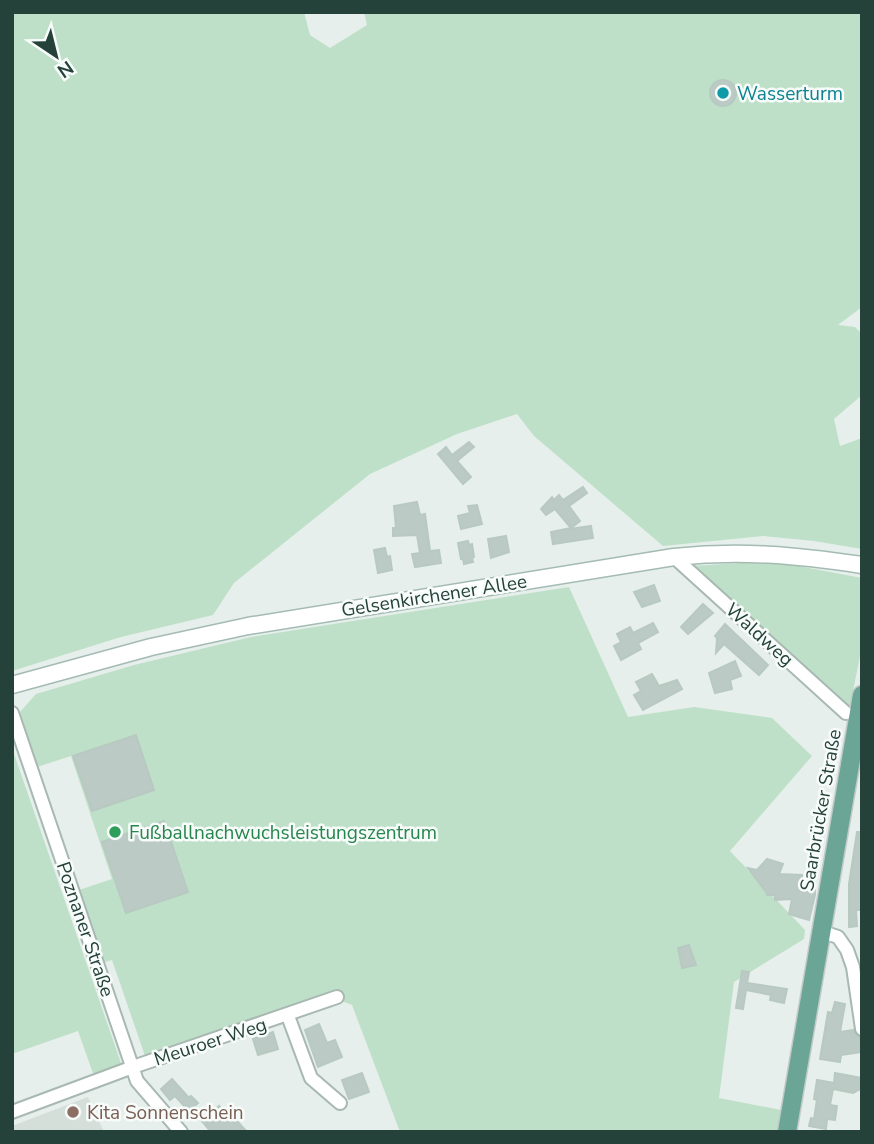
<svg xmlns="http://www.w3.org/2000/svg" width="874" height="1144" font-family="'Nunito Sans',sans-serif">
<style>
.built{fill:#d4dfda}
.green{fill:#bfe0c8;fill-rule:evenodd}
.building{fill:#bbcac4;stroke:#b8c9c2;stroke-width:2}
.lines{fill:none;stroke-linecap:round;stroke-linejoin:round}
.minor-casing{stroke:#a8b8b2;stroke-width:16}
.secondary-casing{stroke:#a4bbb3;stroke-width:19}
.primary-casing{stroke:#c2cac8;stroke-width:21}
.minor{stroke:#fff;stroke-width:12}
.secondary{stroke:#fff;stroke-width:16}
.primary{stroke:#6aa596;stroke-width:18}
.culture-dot{fill:#0f9aa8;stroke:#f7fbf9;stroke-width:2.5}
.leisure-dot{fill:#2e9e5b;stroke:#f7fbf9;stroke-width:2.5}
.education-dot{fill:#8d6e63;stroke:#f7fbf9;stroke-width:2.5}
.labels{text-anchor:middle;stroke-width:5;stroke-linejoin:round;paint-order:stroke}
.culture-label{font-size:19px;fill:#0d838f;stroke:#f7fbf9;text-anchor:start}
.street-label{font-size:19px;fill:#24423a;stroke:#f7fbf9}
.leisure-label{font-size:19px;fill:#27864d;stroke:#f7fbf9;text-anchor:start}
.education-label{font-size:19px;fill:#785e54;stroke:#f7fbf9;text-anchor:start}
</style>
<rect width="100%" height="100%" fill="#e6efeb"/>
<path class="built" d="M88 1097 104 1132H12V1126Z"/>
<g class="green">
<path d="M12 12H304L310 35 330 48 367 25 364 12H862V307L838 325 855 327 862 334V395L834 419 840 446 862 438V549L814 541 763 536 663 546 534 436 517 414 457 434 370 474 234 583 213 615 121 637 12 671Z"/>
<path d="M741 563 788 564 862 578V646L849 711 690 566Z"/>
<path d="M569 587 628 717 694 707 772 718 812 756 730 851 805 930 804 939 734 982 719 1098 781 1110 777 1132H400L352 1005 342 1001 339 992 145 1056 112 960 102 963 33 757 20 712 36 694 134 665 251 637ZM136 735 154 790 92 810 74 755ZM71 756 112 879 79 890 37 767ZM164 821 188 892 126 913 102 842Z"/>
<path d="M12 748 122 1066 94 1076 78 1031 12 1054Z"/>
</g>
<g class="building">
<circle cx="723" cy="93" r="13"/>
<path d="M469 442 474 447 457 461 471 477 463 484 438 454 446 447 452 455Z"/>
<path d="M583 487 587 493 569 506 580 521 570 529 591 526 593 538 553 544 551 532 571 528 555 509 546 515 541 509 552 497 554 500 559 495 563 500Z"/>
<path d="M417 502 420 515 425 514 430 551 439 550 441 563 415 567 412 554 420 553 417 535 393 536V528H396L394 506Z"/>
<path d="M477 505 482 524 461 529 458 516 470 513 468 506Z"/>
<path d="M506 536 509 552 491 558 488 539Z"/>
<path d="M468 541 469 545 472 544 474 557 472 558 473 562 464 564 463 559H461L458 543Z"/>
<path d="M385 548 387 557 390 556 392 570 378 573 374 550Z"/>
<path d="M654 585 660 601 642 607 634 592Z"/>
<path d="M703 604 713 613 688 634 681 627Z"/>
<path d="M653 623 658 632 638 643 641 649 621 660 614 646 621 642 617 634 630 627 633 633Z"/>
<path d="M725 624 768 665 759 675 724 644 716 653 717 638 715 636Z"/>
<path d="M735 661 741 676 730 680 732 689 715 693 709 673Z"/>
<path d="M652 674 659 686 677 680 682 689 643 710 634 695 641 691 636 682Z"/>
<path d="M136 735 154 790 92 811 73 756Z"/>
<path d="M164 821 188 892 126 913 102 842Z"/>
<path d="M857 832H862V910H856L857 926 849 927V884Z"/>
<path d="M767 859 783 864 779 874 802 875V879H815V895L809 920 789 914 792 899 775 900V895H767L766 892 748 868 757 870Z"/>
<path d="M689 945 696 965 682 968 678 948Z"/>
<path d="M742 971 749 972 747 983 787 989 784 1003 770 1000 771 995 746 990 743 1009 736 1008Z"/>
<path d="M835 1002 845 1004 840 1032 853 1030 859 1037 862 1052 841 1055 840 1062 820 1059 828 1012 832 1013Z"/>
<path d="M319 1024 327 1043 335 1040 342 1057 318 1067 305 1030Z"/>
<path d="M273 1032 278 1049 258 1055 253 1039Z"/>
<path d="M362 1073 369 1092 349 1099 342 1080Z"/>
<path d="M835 1073 862 1078 860 1089 853 1093 833 1089 830 1105 837 1106 835 1120 827 1119 826 1129 809 1126 811 1118 814 1119 817 1100 814 1099 817 1080 834 1083Z"/>
<path d="M172 1079 189 1098 191 1096 198 1103 189 1111 175 1096 170 1100 161 1089Z"/>
<path d="M219 1106 235 1123 237 1121 247 1132H211L202 1121Z"/>
</g>
<g class="lines">
<g class="minor-casing">
<g id="minor">
<path d="M674 557 846 713"/>
<path d="M12 713 137 1081 181 1132"/>
<path d="M820 931 838 937 847 950 853 967 862 1029"/>
<path d="M288 1016 311 1078 340 1103"/>
<path d="M12 1112 133 1067 337 997"/>
</g>
</g>
<g class="secondary-casing">
<path id="secondary" d="M12 685 151 647 248 626 674 557C741 550 795 555 862 565"/>
</g>
<g class="primary-casing">
<path id="primary" d="M787 1132 862 695"/>
</g>
<use href="#minor" class="minor"/>
<use href="#secondary" class="secondary"/>
<use href="#primary" class="primary"/>
</g>
<circle class="culture-dot" cx="723" cy="93" r="7"/>
<circle class="leisure-dot" cx="115" cy="832" r="7"/>
<circle class="education-dot" cx="73" cy="1112" r="7"/>
<g class="labels">
<g class="culture-label">
<text x="737" y="100">Wasserturm</text>
</g>
<g class="street-label">
<text transform="translate(434 595) rotate(-9)" y="7">Gelsenkirchener Allee</text>
<text transform="translate(760 634) rotate(42)" y="7">Waldweg</text>
<text transform="translate(820 810) rotate(-80)" y="7">Saarbrücker Straße</text>
<text transform="translate(86 929) rotate(71)" y="7">Poznaner Straße</text>
<text transform="translate(210 1041) rotate(-18)" y="7">Meuroer Weg</text>
</g>
<g class="leisure-label">
<text x="129" y="839">Fußballnachwuchsleistungszentrum</text>
</g>
<g class="education-label">
<text x="87" y="1119">Kita Sonnenschein</text>
</g>
</g>
<rect width="874" height="1144" fill="none" stroke="#24423a" stroke-width="28"/>
<g transform="translate(56 56) rotate(145)" stroke="#f7fbf9" stroke-width="5" paint-order="stroke">
<path d="M0-5L12 26L0 18L-12 26Z" fill="#24423a"/>
<text y="-10" font-size="19" font-weight="bold" text-anchor="middle" fill="#24423a">N</text>
</g>
</svg>
